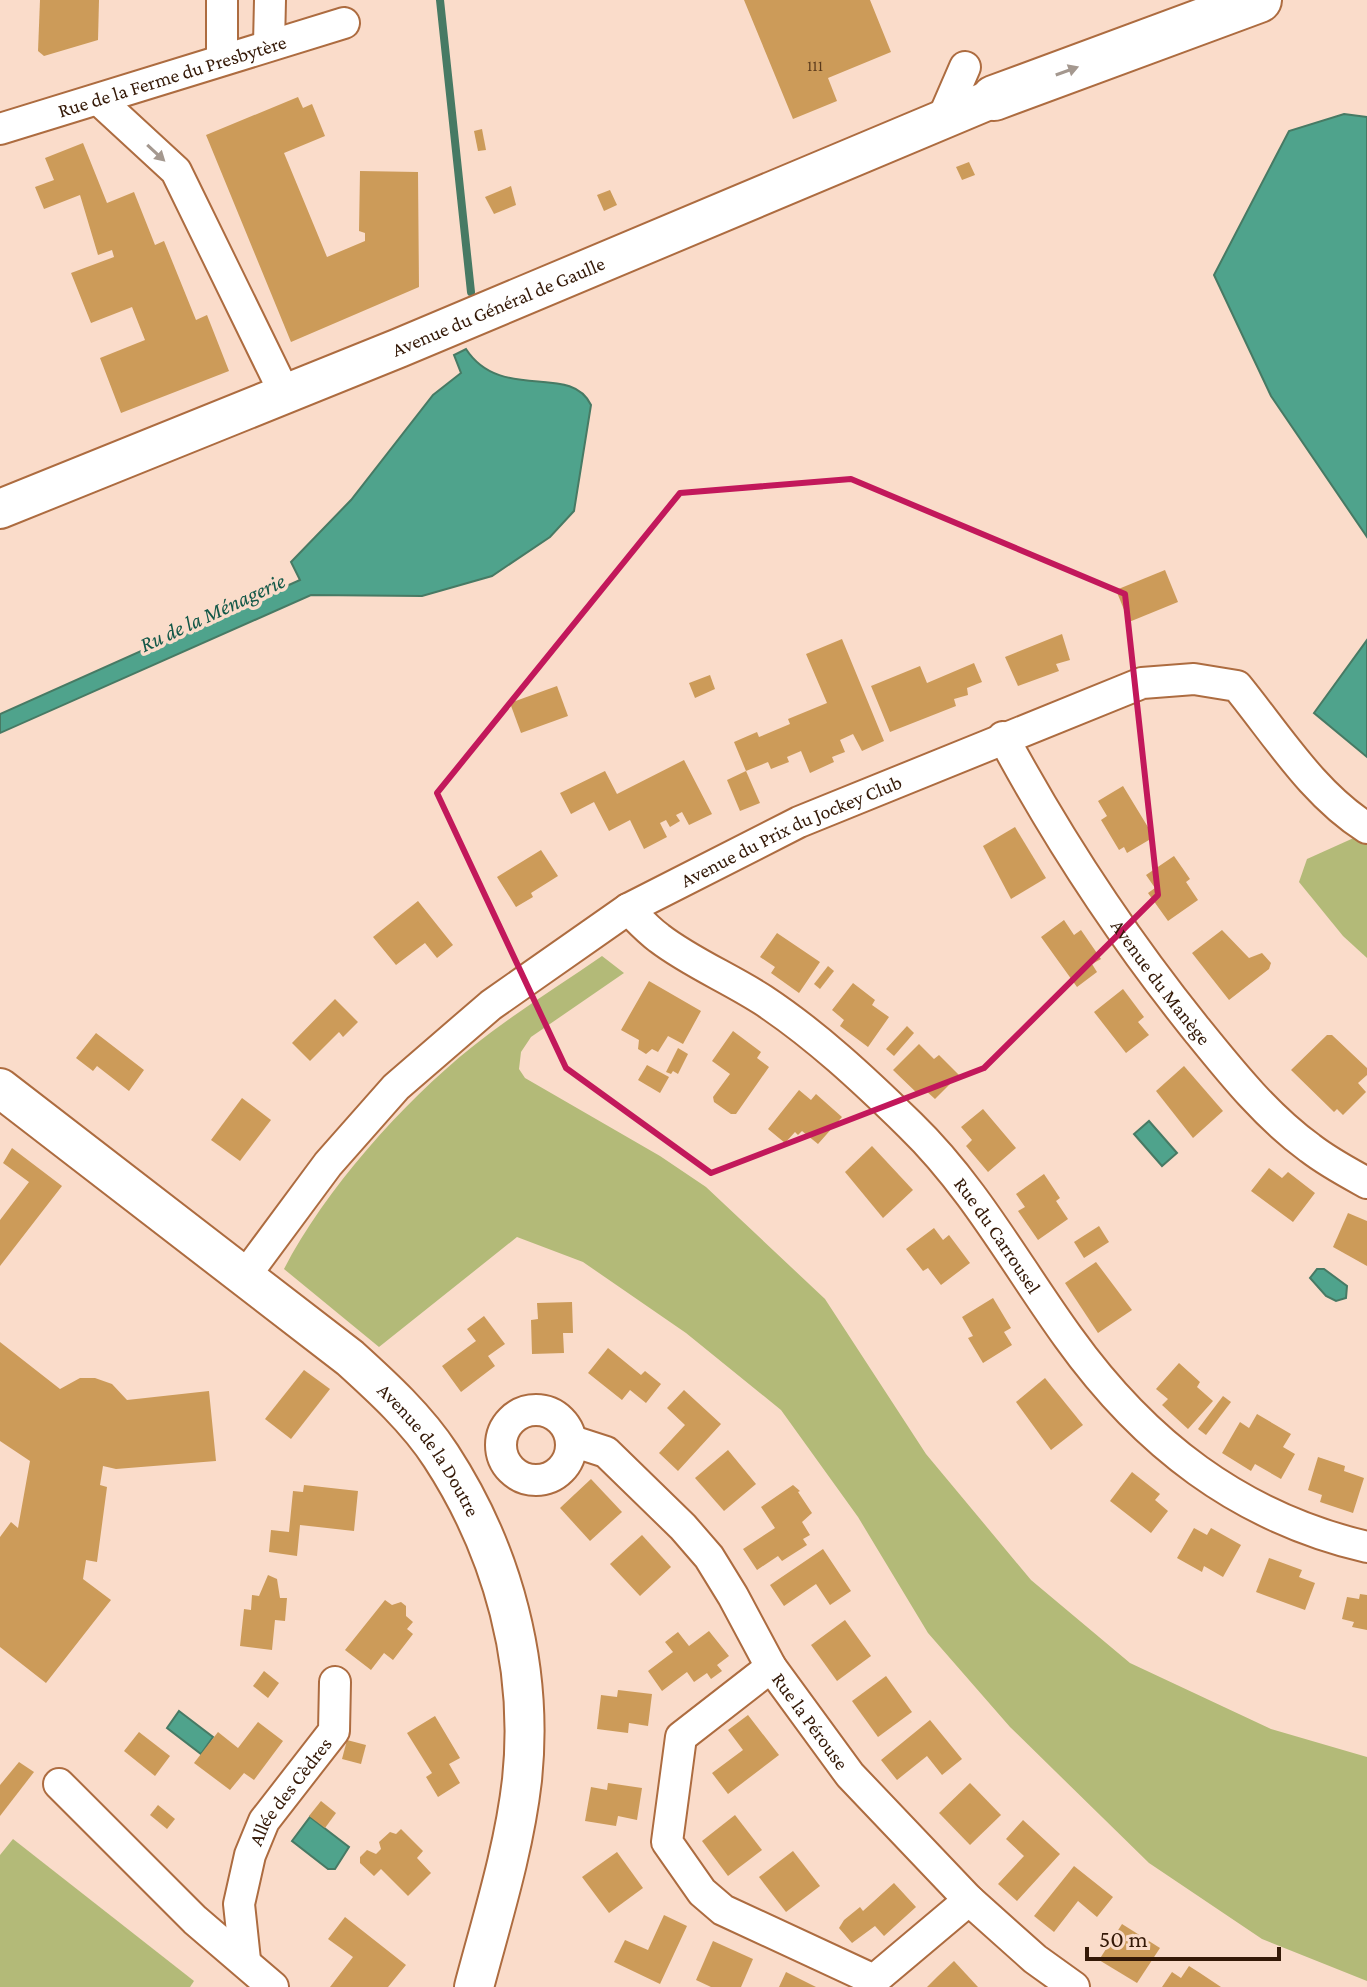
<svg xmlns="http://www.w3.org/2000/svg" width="1367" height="1987" font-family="'Crimson Pro',serif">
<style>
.green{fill:#b3ba78}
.water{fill:#4fa38c;stroke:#477a64;stroke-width:2}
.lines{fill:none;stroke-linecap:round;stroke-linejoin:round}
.stream{stroke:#477a64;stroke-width:8}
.building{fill:#cc9b59}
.minor-casing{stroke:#ad6c40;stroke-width:34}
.major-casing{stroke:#ad6c40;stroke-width:42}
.highway-casing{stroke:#ad6c40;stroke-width:48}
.minor{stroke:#fff;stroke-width:30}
.major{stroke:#fff;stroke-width:38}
.highway{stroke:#fff;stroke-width:44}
.oneway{fill:#a4988f}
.marked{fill:none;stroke:#c2185b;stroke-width:6;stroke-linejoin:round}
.labels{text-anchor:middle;stroke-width:7;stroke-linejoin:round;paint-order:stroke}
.number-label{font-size:16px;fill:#5a3a1c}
.street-label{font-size:20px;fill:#341907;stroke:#fadcca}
.water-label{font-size:22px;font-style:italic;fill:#135848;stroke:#fadcca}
</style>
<rect width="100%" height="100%" fill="#fadcca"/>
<g class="green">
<path d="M1367 832V958L1343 936 1299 882 1307 859Z"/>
<path d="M602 956 624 973 531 1037 521 1052 519 1069 525 1078 660 1156 706 1187 825 1299 926 1454 1031 1580 1130 1663 1271 1729 1367 1757V1981L1262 1939 1149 1863 1010 1727 928 1633 858 1517 781 1410 686 1333 583 1262 517 1237 379 1347 284 1269C325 1190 402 1103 472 1047 513 1014 559 986 602 956Z"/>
<path d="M13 1839 194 1981 190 1987H0V1855Z"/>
</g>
<g class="water">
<path d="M1344 114 1367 117V537L1271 396 1214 275 1289 131Z"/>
<path d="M466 349C501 403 571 362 591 405L574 511 550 537 492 576 422 596 311 595 0 733V714L300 580 291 562 351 500 433 395 461 373 454 355Z"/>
<path d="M1367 640V757L1314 713Z"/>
<path d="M1149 1121 1177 1153 1162 1166 1134 1134Z"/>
<path d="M1317 1269H1324L1347 1286 1346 1298 1336 1301 1326 1296 1310 1278Z"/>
<path d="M179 1711 213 1737 201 1754 167 1728Z"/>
<path d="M310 1817 349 1847 335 1869H328L292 1841Z"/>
</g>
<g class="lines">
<path class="stream" d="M440 0 471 292"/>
</g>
<g class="building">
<path d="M40 0H99L98 40 44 56 38 51Z"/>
<path d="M744 0H870L891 52 828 78 837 101 793 119Z"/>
<path d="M298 97 303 108 312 104 325 136 284 153 327 257 365 241V233L359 231 360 171 418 172 419 287 291 342 206 135Z"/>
<path d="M482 129 486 150 478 151 474 131Z"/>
<path d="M83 143 107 203 134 192 155 245 164 241 196 320 207 315 229 371 121 413 100 358 145 340 132 307 91 323 71 273 114 257 112 250 98 255 80 195 44 209 35 187 54 180 45 158Z"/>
<path d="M969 162 975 175 962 180 956 167Z"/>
<path d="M511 186 516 205 494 214 485 197Z"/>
<path d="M610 190 617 205 604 211 597 195Z"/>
<path d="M1165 570 1178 602 1129 622 1116 590Z"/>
<path d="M1062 634 1070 660 1056 664 1059 671 1018 686 1005 657Z"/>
<path d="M842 639 884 741 862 751 853 734 840 740 845 752 832 757 834 762 810 773 801 751 787 757 789 762 771 769 768 762 746 771 734 742 757 732 759 737 790 724 788 719 827 703 806 654Z"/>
<path d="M974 663 982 682 967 688 968 695 954 699 956 706 890 732 871 686 920 666 927 683Z"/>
<path d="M710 675 715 689 695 698 689 683Z"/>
<path d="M557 686 568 716 521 733 510 703Z"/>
<path d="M684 760 712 814 689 825 682 812 676 815 680 821 670 827 666 820 660 823 667 837 644 849 630 820 609 831 594 802 571 814 560 793 605 771 617 794Z"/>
<path d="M746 771 760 803 740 811 727 780Z"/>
<path d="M1123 786 1154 837 1127 853 1124 847 1119 850 1101 820 1107 816 1098 801Z"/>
<path d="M1015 827 1046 878 1011 899 983 846Z"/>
<path d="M541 850 558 876 531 893 533 897 516 907 497 877Z"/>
<path d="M1174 856 1190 879 1186 882 1198 900 1168 921 1148 893 1155 888 1146 875Z"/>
<path d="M418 901 453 945 437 958 425 943 396 965 373 937Z"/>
<path d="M1064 920 1074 935 1081 930 1101 959 1092 964 1097 972 1077 987 1041 937Z"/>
<path d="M1222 930 1249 958 1262 953 1271 963 1269 969 1229 1000 1192 953Z"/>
<path d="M777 933 820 962 799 993 771 973 775 967 760 957Z"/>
<path d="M828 966 834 971 820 989 814 984Z"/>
<path d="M649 981 701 1011 683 1044 668 1036 658 1052 652 1049 646 1054 638 1049 639 1040 621 1030Z"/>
<path d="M853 983 875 1000 872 1005 889 1017 868 1047 840 1026 844 1020 832 1010Z"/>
<path d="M1123 989 1144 1017 1138 1022 1149 1035 1126 1053 1094 1012Z"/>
<path d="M335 999 358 1022 343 1037 339 1032 310 1061 292 1043Z"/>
<path d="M907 1026 914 1033 894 1056 886 1049Z"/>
<path d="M733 1031 761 1052 757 1058 769 1067 736 1114H731L714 1102 713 1097 730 1074 712 1061Z"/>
<path d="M96 1033 144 1070 129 1091 97 1066 93 1071 76 1058Z"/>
<path d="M1327 1035H1332L1367 1068V1075L1358 1083 1366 1092 1343 1115 1337 1109 1334 1112 1291 1070Z"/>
<path d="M919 1044 934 1059 939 1055 959 1075 935 1099 924 1089 919 1095 893 1070Z"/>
<path d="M678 1048 688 1054 678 1074 673 1071 671 1074 666 1072Z"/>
<path d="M647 1065 669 1077 660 1093 638 1080Z"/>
<path d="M1184 1066 1223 1111 1193 1138 1156 1091Z"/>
<path d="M799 1090 811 1100 816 1094 842 1117 818 1144 802 1131 798 1135 795 1132 785 1143 768 1129Z"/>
<path d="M242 1098 271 1120 240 1161 211 1140Z"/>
<path d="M983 1109 1016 1148 988 1172 966 1146 972 1140 961 1127Z"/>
<path d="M872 1146 913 1190 883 1218 845 1172Z"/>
<path d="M12 1148 62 1186 0 1266V1220L29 1182 3 1163Z"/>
<path d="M1269 1168 1282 1178 1288 1172 1315 1193 1293 1222 1251 1191Z"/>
<path d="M1044 1174 1060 1198 1056 1201 1068 1219 1038 1240 1018 1211 1025 1207 1016 1194Z"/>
<path d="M1348 1213 1367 1221V1266L1333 1247Z"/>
<path d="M1099 1226 1109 1242 1084 1258 1074 1242Z"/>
<path d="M934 1228 943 1240 949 1235 970 1263 941 1285 928 1268 923 1271 906 1249Z"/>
<path d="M1096 1262 1132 1310 1098 1333 1065 1283Z"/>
<path d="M993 1298 1011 1328 1004 1332 1012 1345 983 1363 968 1338 973 1336 962 1317Z"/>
<path d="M572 1302 573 1333H563L564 1353 532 1354 531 1320 538 1319 537 1303Z"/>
<path d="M484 1316 505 1344 488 1356 495 1366 461 1392 442 1366 476 1341 467 1329Z"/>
<path d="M0 1342 60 1389 80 1378H95L112 1384 127 1400 209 1391 216 1461 116 1469 103 1466 100 1485 107 1487 97 1562 86 1560 83 1579 111 1600 46 1683 0 1647V1537L11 1522 18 1528 30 1461 0 1441Z"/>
<path d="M608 1348 641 1375 645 1371 661 1384 646 1403 630 1390 622 1400 588 1373Z"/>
<path d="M1179 1363 1200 1382 1197 1387 1213 1401 1188 1429 1162 1405 1168 1399 1156 1389Z"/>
<path d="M304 1370 330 1389 291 1439 265 1419Z"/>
<path d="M1045 1378 1083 1425 1051 1450 1016 1402Z"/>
<path d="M684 1390 721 1424 678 1471 659 1453 685 1425 667 1408Z"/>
<path d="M1223 1396 1231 1402 1206 1435 1198 1429Z"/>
<path d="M1257 1414 1291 1434 1283 1447 1295 1454 1281 1479 1255 1464 1251 1471 1222 1453 1240 1422 1249 1428Z"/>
<path d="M728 1450 756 1484 724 1511 695 1478Z"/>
<path d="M1318 1457 1345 1466 1344 1471 1364 1478 1353 1513 1320 1502 1322 1495 1308 1490Z"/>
<path d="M1132 1472 1160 1494 1155 1500 1168 1511 1151 1533 1110 1501Z"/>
<path d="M591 1479 622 1512 590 1541 560 1508Z"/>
<path d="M304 1485 358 1491 354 1531 300 1525 297 1556 269 1552 271 1530 289 1532 293 1491 303 1492Z"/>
<path d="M793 1485 800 1491 798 1492 812 1513 802 1522 810 1535 803 1539 807 1545 782 1561 778 1556 757 1570 743 1549 775 1528 761 1507Z"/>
<path d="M1194 1528 1207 1535 1211 1528 1241 1545 1223 1577 1204 1566 1202 1572 1177 1558Z"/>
<path d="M642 1535 671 1567 640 1596 610 1564Z"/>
<path d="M823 1549 851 1591 830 1605 816 1584 784 1606 770 1585Z"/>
<path d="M1269 1558 1302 1570 1299 1577 1315 1583 1305 1610 1256 1592Z"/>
<path d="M268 1575 277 1579 280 1598H287L285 1621 275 1620 272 1650 240 1646 244 1609 251 1610 252 1595 259 1596Z"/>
<path d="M1360 1594 1367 1595V1630L1352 1627 1354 1622 1342 1619 1347 1597 1359 1599Z"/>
<path d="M385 1600 392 1605 401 1602 406 1606V1616L413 1622 407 1629 413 1634 393 1660 384 1653 371 1670 345 1650Z"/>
<path d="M845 1620 871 1656 837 1681 811 1645Z"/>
<path d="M709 1631 729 1656 717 1665 722 1671 711 1679 707 1673 694 1682 687 1672 662 1691 648 1671 673 1652 665 1642 678 1632 689 1646Z"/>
<path d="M264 1671 279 1683 268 1698 253 1686Z"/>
<path d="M886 1676 912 1712 878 1737 852 1701Z"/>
<path d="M618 1690 652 1694 648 1726 629 1723 628 1733 597 1729 601 1695 617 1697Z"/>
<path d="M748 1715 779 1755 728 1794 712 1773 743 1750 728 1730Z"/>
<path d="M435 1716 460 1758 449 1764 460 1783 438 1797 426 1777 432 1773 407 1733Z"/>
<path d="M930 1720 962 1759 942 1775 927 1756 897 1780 881 1760Z"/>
<path d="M258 1722 283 1741 254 1780 244 1773 230 1790 194 1763 218 1732 238 1748Z"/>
<path d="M139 1732 170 1756 155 1776 124 1751Z"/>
<path d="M347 1740 366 1745 361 1764 342 1759Z"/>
<path d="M19 1762 34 1772 0 1816V1785Z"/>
<path d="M608 1783 642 1788 637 1820 618 1816 616 1826 585 1821 591 1787 607 1790Z"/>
<path d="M970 1783 1001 1815 970 1845 939 1813Z"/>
<path d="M321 1801 336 1813 325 1828 309 1816Z"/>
<path d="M158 1805 175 1819 167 1829 150 1815Z"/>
<path d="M735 1815 762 1850 728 1876 702 1841Z"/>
<path d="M1023 1820 1060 1854 1017 1901 998 1884 1024 1856 1006 1839Z"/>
<path d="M401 1829 423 1851 417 1858 431 1873 408 1896 381 1869 374 1876 360 1863V1857L367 1850 376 1854 381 1849 379 1842 390 1832 396 1834Z"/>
<path d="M793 1851 820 1886 786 1912 759 1877Z"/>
<path d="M617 1852 643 1888 609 1913 582 1877Z"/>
<path d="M1074 1866 1113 1897 1097 1917 1078 1901 1054 1932 1034 1916Z"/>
<path d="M894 1883 916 1907 884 1936 875 1926 852 1943 839 1928 844 1920 860 1907 863 1911Z"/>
<path d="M664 1915 687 1926 660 1984 614 1962 625 1940 648 1950Z"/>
<path d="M345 1917 406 1965 388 1987H330L353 1957 328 1939Z"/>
<path d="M1122 1924 1160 1948 1137 1983 1099 1960Z"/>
<path d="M713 1941 753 1959 741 1987H711L696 1980Z"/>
<path d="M954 1961 978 1987H927L937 1977Z"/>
<path d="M1189 1966 1200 1973 1221 1987H1162L1172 1972 1181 1978Z"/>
<path d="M786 1972 816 1987H779Z"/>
</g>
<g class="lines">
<g class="minor-casing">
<g id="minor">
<path d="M269 44 270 0"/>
<path d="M222 58V0"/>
<path d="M99 100 176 171 285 394"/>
<path d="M942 120 965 67"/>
<path id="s1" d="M0 129 344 23"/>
<path id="s2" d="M1003 737C1059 841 1123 938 1197 1030 1231 1072 1266 1116 1310 1148 1328 1162 1347 1172 1367 1183"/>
<path id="s3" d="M628 909C638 919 648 930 659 938 690 962 729 978 763 1000 816 1035 864 1080 910 1125 974 1187 1016 1265 1068 1337 1144 1443 1239 1517 1367 1547"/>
<path id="s4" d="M245 1276 328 1164 396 1087 491 1005 628 909 799 822 1142 683 1194 679 1237 686C1277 735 1313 794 1367 828"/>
<circle cx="536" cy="1445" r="35"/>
<path id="s5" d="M572 1441 606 1452 683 1527 709 1557 733 1596 771 1667 850 1775 969 1900 1035 1959 1074 1987"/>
<path d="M771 1667 681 1737 667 1842 702 1892 723 1910 874 1980 969 1900"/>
<path d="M59 1784 195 1920 273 1987"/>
<path id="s6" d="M245 1960 239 1904 250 1855 264 1821 334 1731 335 1682"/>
</g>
</g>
<g class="major-casing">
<g id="major">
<path id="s7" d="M0 509 399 348 994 98"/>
<path id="s8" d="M0 1088 350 1358C382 1387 417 1419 441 1456 503 1551 534 1666 522 1780 514 1850 492 1919 474 1987"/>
</g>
</g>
<g class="highway-casing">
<path id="highway" d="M994 98 1259 0"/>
</g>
<use href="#minor" class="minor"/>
<use href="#major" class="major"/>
<use href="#highway" class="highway"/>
</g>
<defs><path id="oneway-solid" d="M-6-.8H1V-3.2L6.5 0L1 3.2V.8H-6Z" transform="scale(2)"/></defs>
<g class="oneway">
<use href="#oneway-solid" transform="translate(1067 71) rotate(-20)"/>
<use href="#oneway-solid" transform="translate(156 153) rotate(43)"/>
</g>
<path class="marked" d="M851 479 1125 594 1158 895 984 1068 711 1173 566 1068 437 793 680 493Z"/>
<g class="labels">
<g class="number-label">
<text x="815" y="71">111</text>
</g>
<g class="street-label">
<text dy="7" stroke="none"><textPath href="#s1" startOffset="180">Rue de la Ferme du Presbytère</textPath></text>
<text dy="7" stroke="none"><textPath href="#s7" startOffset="538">Avenue du Général de Gaulle</textPath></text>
<text dy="7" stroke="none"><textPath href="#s4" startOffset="716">Avenue du Prix du Jockey Club</textPath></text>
<text dy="7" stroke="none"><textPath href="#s2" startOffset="292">Avenue du Manège</textPath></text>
<text dy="7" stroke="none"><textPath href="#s3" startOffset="498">Rue du Carrousel</textPath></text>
<text dy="7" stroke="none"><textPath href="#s8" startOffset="564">Avenue de la Doutre</textPath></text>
<text dy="7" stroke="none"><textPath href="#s5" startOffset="376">Rue la Pérouse</textPath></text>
<text dy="7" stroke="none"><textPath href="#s6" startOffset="182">Allée des Cèdres</textPath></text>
</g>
<g class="water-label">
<text transform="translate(212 612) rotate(-25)" y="8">Ru de la Ménagerie</text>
</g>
</g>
<path d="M1087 1947v12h192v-12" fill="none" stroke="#341907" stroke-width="4"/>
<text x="1099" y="1947" font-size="24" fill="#341907" stroke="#fadcca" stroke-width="6" paint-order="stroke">50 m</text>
</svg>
